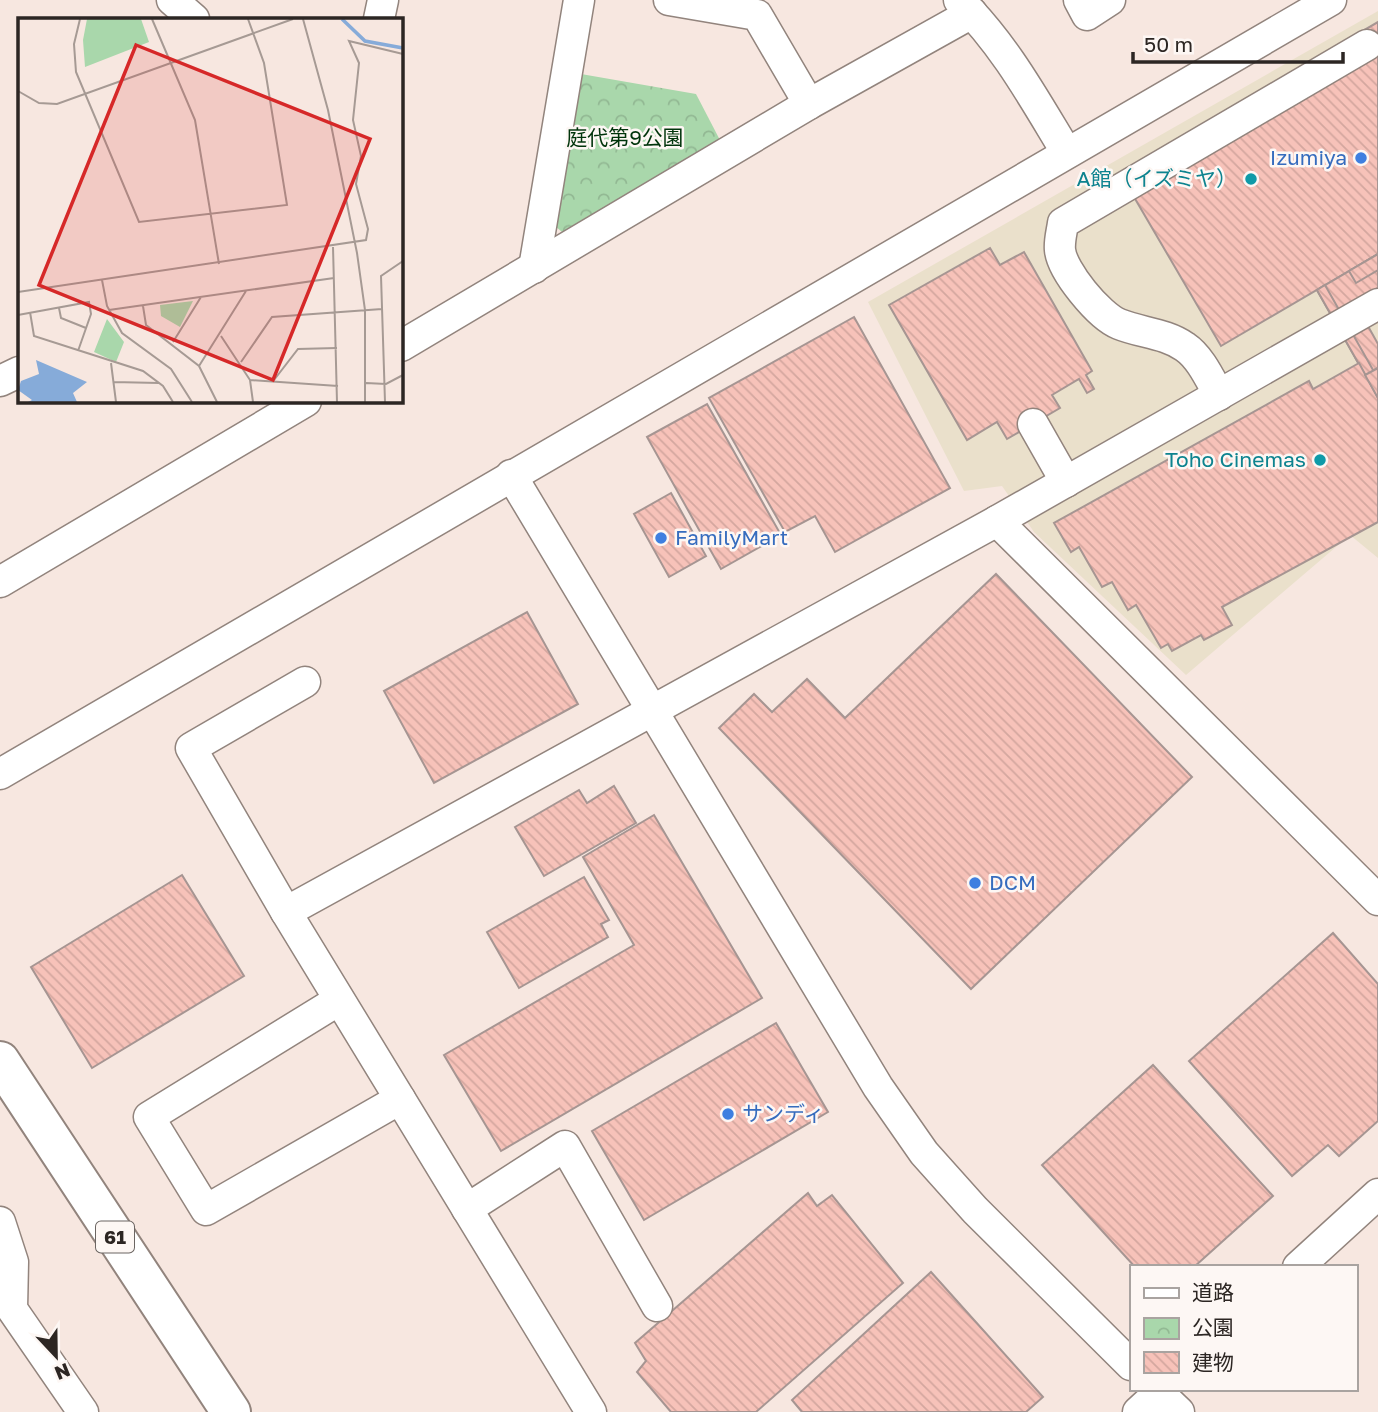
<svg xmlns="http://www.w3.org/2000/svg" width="1378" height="1412" font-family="'Golos Text','Noto Sans JP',sans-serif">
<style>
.commercial{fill:#eae0cb}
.park{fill:url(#park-crowns)}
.building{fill:url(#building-back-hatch);stroke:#a69592;stroke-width:2}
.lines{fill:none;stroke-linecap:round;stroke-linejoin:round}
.minor-casing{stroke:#92847d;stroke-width:33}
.major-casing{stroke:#92847d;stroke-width:42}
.minor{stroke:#fff;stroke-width:30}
.major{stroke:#fff;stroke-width:38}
.shop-dot{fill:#3f7fe0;stroke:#fdf7f4;stroke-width:2.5}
.culture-dot{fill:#0f9aa8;stroke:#fdf7f4;stroke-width:2.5}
.labels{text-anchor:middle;stroke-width:5;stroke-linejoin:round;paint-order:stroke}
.shield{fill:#fdf7f4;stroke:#6b6562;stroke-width:2}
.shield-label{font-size:19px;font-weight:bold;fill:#2c2623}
.park-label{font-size:21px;fill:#00340b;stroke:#fdf7f4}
.shop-label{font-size:21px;fill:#366cbe;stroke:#fdf7f4;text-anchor:start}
.culture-label{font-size:21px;fill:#0d838f;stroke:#fdf7f4;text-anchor:end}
.inset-river{fill:none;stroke:#86abd9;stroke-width:3.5}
.inset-road{fill:none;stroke:#a69a94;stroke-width:2}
.view{fill:#d62828;fill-opacity:0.15;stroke:#d62828;stroke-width:3.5}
.inset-edge{fill:none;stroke:#2c2623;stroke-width:3.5}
</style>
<defs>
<pattern id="park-crowns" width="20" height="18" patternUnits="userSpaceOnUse" patternTransform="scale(1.75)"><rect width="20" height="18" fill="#a9d7ab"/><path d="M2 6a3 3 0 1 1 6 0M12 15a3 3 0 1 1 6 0" fill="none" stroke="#92b893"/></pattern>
<pattern id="building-back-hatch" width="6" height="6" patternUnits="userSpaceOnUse" patternTransform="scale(1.75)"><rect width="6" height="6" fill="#f7c2b9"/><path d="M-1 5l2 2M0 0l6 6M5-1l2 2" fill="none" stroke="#d4a79f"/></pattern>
</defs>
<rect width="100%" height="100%" fill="#f7e7e0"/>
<path class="commercial" d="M1378 11V558L1350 535 1186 675 1034 532 1002 486 964 491 868 302Z"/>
<path class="park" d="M581 74 696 94 722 144 568 232H562L555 226Z"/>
<g class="building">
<path d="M1378 22V254L1221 346 1120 173Z"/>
<path d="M990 248 1000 265 1024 252 1092 371 1086 375 1094 389 1087 393 1079 379 1052 395 1060 408 1007 439 997 422 967 440 889 305Z"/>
<path d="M1378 254V288L1354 301 1378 344V368L1365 375 1317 290Z"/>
<path d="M1378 254V270L1356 283 1349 271Z"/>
<path d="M1325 285 1377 377 1369 382 1317 290Z"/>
<path d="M854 317 950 488 835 552 815 516 785 532 709 398Z"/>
<path d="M1359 363 1378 398V522L1222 607 1232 625 1204 640 1201 635 1172 651 1168 644 1161 648 1136 605 1128 610 1112 582 1102 587 1079 547 1071 552 1054 523 1309 381 1313 389Z"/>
<path d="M1378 368V398L1365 375Z"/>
<path d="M707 404 781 535 721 569 647 437Z"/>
<path d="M671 493 706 556 669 577 634 514Z"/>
<path d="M996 574 1192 777 971 989 719 728 754 694 772 712 807 679 845 718Z"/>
<path d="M527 612 578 704 434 783 384 691Z"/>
<path d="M614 786 636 823 544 876 515 827 579 790 587 803Z"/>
<path d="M654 815 762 998 501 1151 444 1055 634 945 583 857Z"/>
<path d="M182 875 244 976 92 1068 31 967Z"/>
<path d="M584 877 609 920 601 924 608 937 519 988 487 932Z"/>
<path d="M1333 933 1378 984V1121L1339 1156 1328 1145 1292 1176 1189 1061Z"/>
<path d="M776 1023 828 1112 644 1220 592 1131Z"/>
<path d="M1153 1065 1273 1196 1194 1267H1135L1042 1165Z"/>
<path d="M808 1193 817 1206 832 1195 903 1283 756 1412H671L637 1372 646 1361 635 1343Z"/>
<path d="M931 1272 1043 1397 1026 1412H802L792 1400Z"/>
</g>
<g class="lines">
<g class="minor-casing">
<g id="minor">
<path d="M172 0 194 19"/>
<path d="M669 0 757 15 809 104"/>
<path d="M959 0C1005 45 1034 99 1067 153"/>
<path d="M1079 0 1087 15 1110 0"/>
<path d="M379 19 383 0"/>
<path d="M534 268 579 0"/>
<path d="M401 346 809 104 972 13"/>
<path d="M0 381 19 372"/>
<path d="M1219 395C1210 379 1200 357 1185 347 1165 333 1141 333 1119 324 1099 316 1062 271 1060 250 1059 241 1062 231 1063 223L1367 45"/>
<path d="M1033 424 1066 482"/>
<path d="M511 475 878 1087 924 1153 975 1210 1131 1365"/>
<path d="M997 521 1378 900"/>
<path d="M0 582 306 401"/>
<path d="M0 774 1331 0"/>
<path d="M286 912 191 748 305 682"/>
<path d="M339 1000 149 1117 206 1210 400 1099"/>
<path d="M467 1209 565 1146 657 1306"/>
<path d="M0 1222 13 1262 12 1309 83 1412"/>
<path d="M1298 1267 1378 1194"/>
<path d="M1155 1389 1179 1412"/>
<path d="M591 1412 286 912 997 521 1378 304"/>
<path d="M1138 1412 1163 1389"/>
</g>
</g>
<g class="major-casing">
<path id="major" d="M0 1061 231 1412"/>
</g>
<use href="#minor" class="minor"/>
<use href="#major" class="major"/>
</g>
<g class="shop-dot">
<circle cx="1361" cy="158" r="7"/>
<circle cx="661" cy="538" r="7"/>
<circle cx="975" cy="883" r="7"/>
<circle cx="728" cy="1114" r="7"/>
</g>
<g class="culture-dot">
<circle cx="1251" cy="179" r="7"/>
<circle cx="1320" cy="460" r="7"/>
</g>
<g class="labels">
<rect class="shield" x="96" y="1221.5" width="38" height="31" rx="5"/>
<g class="shield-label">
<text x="115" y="1244">61</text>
</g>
<g class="park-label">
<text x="625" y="145">庭代第9公園</text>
</g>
<g class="shop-label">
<text x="1347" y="165" text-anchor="end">Izumiya</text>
<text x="675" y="545">FamilyMart</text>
<text x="989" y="890">DCM</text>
<text x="742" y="1121">サンディ</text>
</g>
<g class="culture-label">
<text x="1237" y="186">A館（イズミヤ）</text>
<text x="1306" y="467">Toho Cinemas</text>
</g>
</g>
<g transform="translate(18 18)">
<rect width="385" height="385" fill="#f7e7e0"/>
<path d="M69 1H123L131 24 67 49 65 22ZM175 283 162 309 143 298 142 287ZM89 301 106 324 98 344 76 334Z" fill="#a9d7ab"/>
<path d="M18 342 69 364 55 375 59 384H10L14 382 0 372 3 363 21 356Z" fill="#86abd9"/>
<path class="inset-river" d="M324 1 347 23 385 30"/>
<path class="inset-road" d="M62 1 56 26 58 54 121 204 269 187 246 45 230 1M134 1 177 102 201 246M285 1 310 92 339 235 347 292V384M0 73 21 85 39 86 275 1M315 229 319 384M84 262 89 288 104 315 153 351 174 384M0 274 348 222 350 211 338 166 343 138 335 102 341 45 331 23 385 36M125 288 128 307 181 348 199 384M41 290 43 300 68 310M91 292 316 260M12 294 16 318 125 353 145 368 155 384M0 297 71 284 73 296 60 333M203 318 232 362 235 384M155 324 183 279M223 344 254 299 364 291M93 345 98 384M181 348 228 273M232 362 320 368M256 362 280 331 319 330M95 364 141 365M348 365 368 366 385 357M367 384 363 258 385 243"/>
<path class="view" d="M118 27 352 121 255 362 21 267Z"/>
<rect width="385" height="385" class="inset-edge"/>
</g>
<rect x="1130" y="1265" width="228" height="126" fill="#fdf7f4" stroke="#a9a3a0" stroke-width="2"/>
<rect x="1144" y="1288" width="35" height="10" fill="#ffffff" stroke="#a9a3a0" stroke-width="2"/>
<text x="1192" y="1300" font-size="21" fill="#2c2623">道路</text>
<rect x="1144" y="1318" width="35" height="21" fill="url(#park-crowns)" stroke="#a9a3a0" stroke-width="2"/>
<text x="1192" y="1335" font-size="21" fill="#2c2623">公園</text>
<rect x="1144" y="1352" width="35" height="21" fill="url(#building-back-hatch)" stroke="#a9a3a0" stroke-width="2"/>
<text x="1192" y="1370" font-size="21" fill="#2c2623">建物</text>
<g transform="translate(56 1356) rotate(158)" stroke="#fdf7f4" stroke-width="5" paint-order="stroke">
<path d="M0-5L12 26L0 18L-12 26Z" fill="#2c2623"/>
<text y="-10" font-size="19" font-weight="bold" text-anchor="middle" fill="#2c2623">N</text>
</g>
<path d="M1133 52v10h210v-10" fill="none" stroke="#2c2623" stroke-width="3.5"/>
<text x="1144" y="52" font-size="21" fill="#2c2623" stroke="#fdf7f4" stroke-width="5" paint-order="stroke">50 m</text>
</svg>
